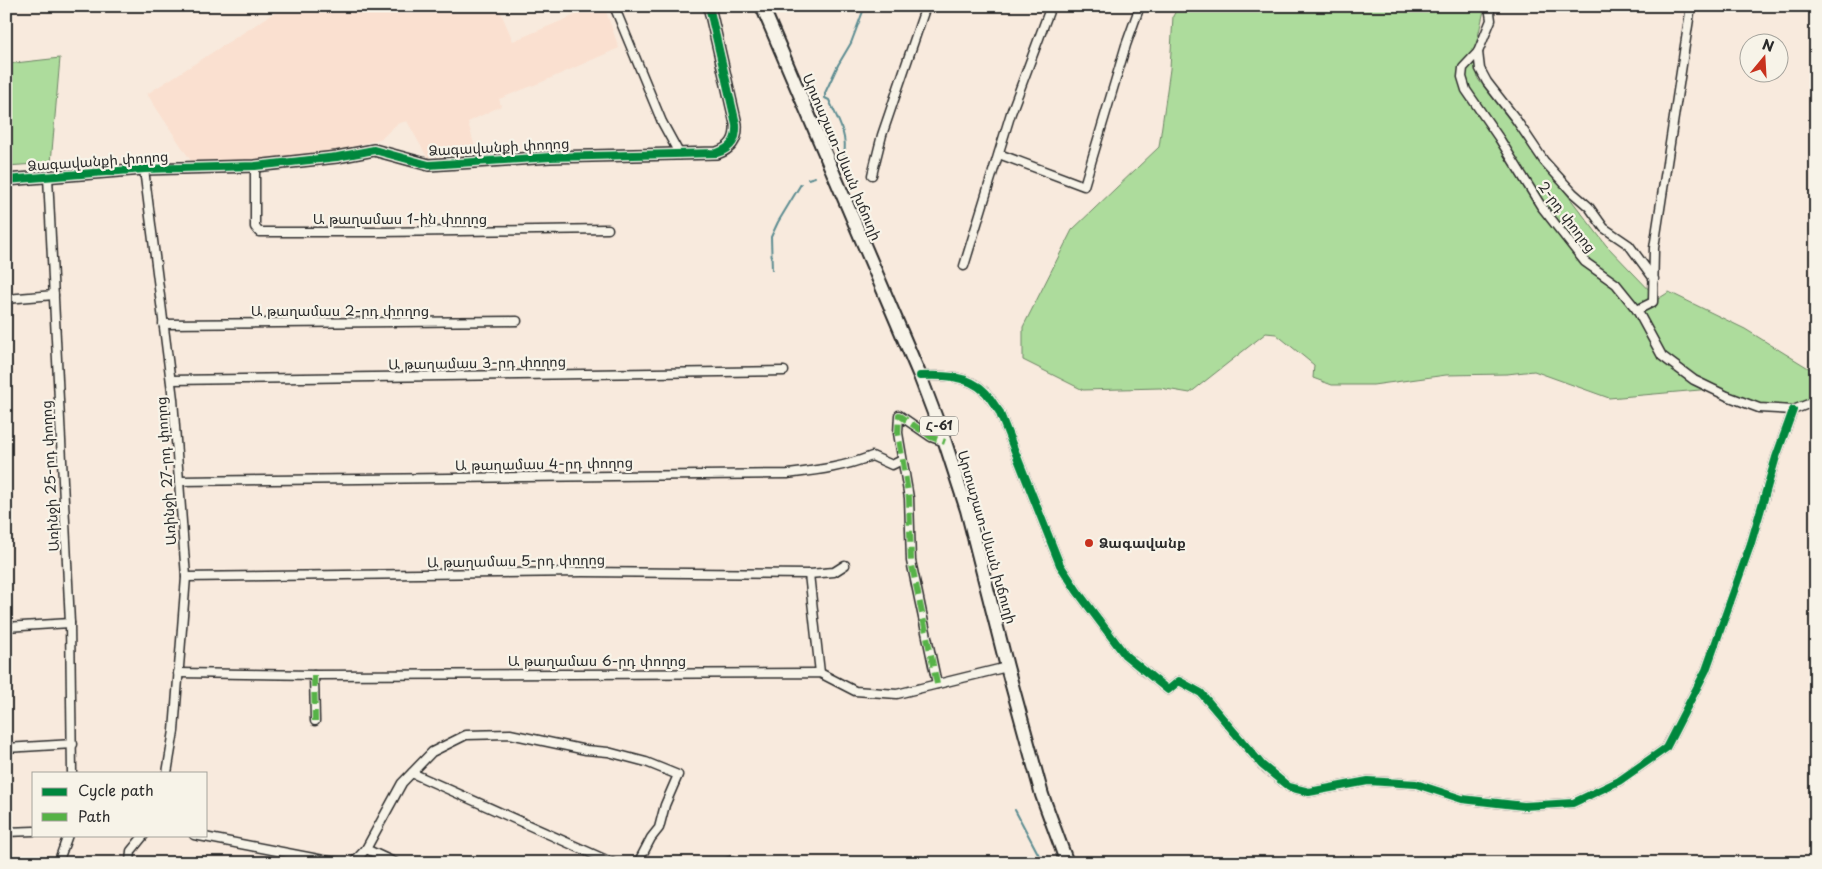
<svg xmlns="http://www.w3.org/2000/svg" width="1822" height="869" font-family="'Playpen Sans','Noto Sans Armenian',sans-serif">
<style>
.built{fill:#fae0d0}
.green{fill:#addc9c;stroke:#6c8464}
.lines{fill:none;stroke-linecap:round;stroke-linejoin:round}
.stream{stroke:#5c8c91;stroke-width:2}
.minor-casing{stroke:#2b2b2b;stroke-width:11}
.tertiary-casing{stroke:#2b2b2b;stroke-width:14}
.primary-casing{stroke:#2b2b2b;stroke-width:16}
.minor{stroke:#f7f3e8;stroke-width:8}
.tertiary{stroke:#f7f3e8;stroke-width:10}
.primary{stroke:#f7f3e8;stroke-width:12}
.quiet{stroke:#56b246;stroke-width:6;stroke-dasharray:12 6;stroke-linecap:butt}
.cycleway-casing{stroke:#f7f3e8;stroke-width:11}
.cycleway{stroke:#00873e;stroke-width:8}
.poi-dot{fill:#c8321e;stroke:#f7f3e8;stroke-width:2}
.labels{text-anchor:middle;stroke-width:4.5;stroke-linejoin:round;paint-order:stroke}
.shield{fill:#f7f3e8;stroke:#686764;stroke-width:1}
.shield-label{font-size:12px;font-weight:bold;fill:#2b2b2b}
.street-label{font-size:14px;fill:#2b2b2b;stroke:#f7f3e8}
.poi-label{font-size:14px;font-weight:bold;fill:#2b2b2b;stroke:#f7f3e8;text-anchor:start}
</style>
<rect width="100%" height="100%" fill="#f8eadd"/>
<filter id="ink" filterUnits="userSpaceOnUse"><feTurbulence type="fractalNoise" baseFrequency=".02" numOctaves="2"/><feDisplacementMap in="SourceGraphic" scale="10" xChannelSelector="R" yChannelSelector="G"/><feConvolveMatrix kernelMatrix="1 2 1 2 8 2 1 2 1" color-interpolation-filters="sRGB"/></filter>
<g filter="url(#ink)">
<path class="built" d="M285 6H498L513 41 597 6H604L619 48 542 82 499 99 501 106 468 122 477 155 427 157 407 121 397 124 382 138 341 151 290 159 222 164 191 161 147 94Z"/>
<g class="green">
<path d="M1179 6H1485L1474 54 1478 79 1606 245 1658 299 1669 292 1745 329 1810 369 1816 368V398L1792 408 1766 407 1711 389 1609 398 1534 371 1507 374 1446 375 1373 385H1332L1313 378 1314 365 1276 334 1266 333 1190 393 1160 388 1083 390 1023 360V327L1072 230 1159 147 1170 69 1173 16Z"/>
<path d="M60 58 51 163 6 166V64Z"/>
</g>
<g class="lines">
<g class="stream">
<path d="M844 155C848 135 837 118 829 100L825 98V93L838 65 851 43 865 6"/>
<path d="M808 179 815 177"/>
<path d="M772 270 771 237 778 222 801 184"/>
<path d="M1015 810 1043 863"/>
</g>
<g class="minor-casing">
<g id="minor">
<path d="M614 6 662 122 680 155"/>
<path d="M1489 6 1491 20 1478 52 1463 68 1462 77 1466 90 1499 138 1541 206 1585 262 1616 284 1637 310 1662 356 1694 380 1727 396 1759 408 1793 410 1816 401"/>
<path d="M1478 52 1480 69 1487 82 1515 118 1544 161 1573 193 1589 207 1604 228 1629 245 1654 279"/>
<path d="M999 154 1084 186 1126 45 1140 6"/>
<path d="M255 166V227L259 232H379L608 229"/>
<path d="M144 169 173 399 186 577 174 731 167 773"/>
<path d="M872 175 882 135 926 6"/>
<path d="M48 177 70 623 72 773"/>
<path d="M964 266 1011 113 1051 6"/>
<path d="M6 299 54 295"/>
<path d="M1637 310 1653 302 1654 248 1691 6"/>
<path d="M163 324 517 321"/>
<path d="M920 376C942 375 968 375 985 392 990 397 994 405 999 411L1060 565 1077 591 1125 655 1168 690 1179 681 1201 693 1262 765 1289 787 1309 792 1368 781 1416 784 1462 799 1524 806 1573 803 1619 781 1666 748 1706 670 1751 543 1776 457 1793 410"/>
<path d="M171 380 784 371"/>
<path d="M180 481 788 474C819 470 844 467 872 456L892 465 902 460"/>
<path d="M809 574 820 673"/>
<path d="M186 577 583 572 809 574 834 572 845 565"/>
<path d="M6 627 70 623"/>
<path d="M178 673 314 675 820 673 855 691 897 694 1007 667"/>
<path d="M314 675 315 721"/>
<path d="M937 684 911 561 909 498 898 433 899 415 931 437 945 442"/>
<path d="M6 748 73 744"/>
<path d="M412 773 613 863"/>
<path d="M6 832 34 831"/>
<path d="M194 835 339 863"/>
<path d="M366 849 396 863"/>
<path d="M58 863 68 835"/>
<path d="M130 863 131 851 144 835"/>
<path d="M353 863 366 849 402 783 432 752 466 735 510 734 586 750 608 752 646 762 678 775 665 805 659 828 651 838 638 863"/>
<path d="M725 863 731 861"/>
</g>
</g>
<g class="tertiary-casing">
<path id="tertiary" d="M6 180 144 169 255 166 337 157 374 150 429 165 550 157 717 153C732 148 737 139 736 124L709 6"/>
</g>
<g class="primary-casing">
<path id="primary" d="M762 6 920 376 945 442 967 510 1007 667 1042 795 1067 863"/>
</g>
<use href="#minor" class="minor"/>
<use href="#tertiary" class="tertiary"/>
<use href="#primary" class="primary"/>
<g class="quiet">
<path d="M314 675 315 721"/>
<path d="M937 684 911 561 909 498 898 433 899 415 931 437 945 442"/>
</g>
<g class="cycleway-casing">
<g id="cycleway">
<path d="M6 180 144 169 255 166 337 157 374 150 429 165 550 157 717 153C732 148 737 139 736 124L709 6"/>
<path d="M920 376C942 375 968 375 985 392 990 397 994 405 999 411L1060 565 1077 591 1125 655 1168 690 1179 681 1201 693 1262 765 1289 787 1309 792 1368 781 1416 784 1462 799 1524 806 1573 803 1619 781 1666 748 1706 670 1751 543 1776 457 1793 410"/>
</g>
</g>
<use href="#cycleway" class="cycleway"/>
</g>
</g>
<circle class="poi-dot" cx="1089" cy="543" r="5"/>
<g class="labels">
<rect class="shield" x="920" y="416.5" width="38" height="19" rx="4"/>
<g class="shield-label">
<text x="939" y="430">Հ-61</text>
</g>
<g class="street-label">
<text transform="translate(499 147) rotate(-3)" y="5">Ձագավանքի փողոց</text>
<text transform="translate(842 157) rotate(67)" y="5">Արտաշատ-Սևան խճուղի</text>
<text transform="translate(98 161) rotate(-4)" y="5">Ձագավանքի փողոց</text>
<text transform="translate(1567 217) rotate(53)" y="5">2-րդ փողոց</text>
<text x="400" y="224">Ա թաղամաս 1-ին փողոց</text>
<text x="340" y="316">Ա թաղամաս 2-րդ փողոց</text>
<text transform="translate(477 363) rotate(-1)" y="5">Ա թաղամաս 3-րդ փողոց</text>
<text transform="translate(544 464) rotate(-1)" y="5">Ա թաղամաս 4-րդ փողոց</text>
<text transform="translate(166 471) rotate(-94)" y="5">Առինջի 27-րդ փողոց</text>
<text transform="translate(50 476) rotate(-93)" y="5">Առինջի 25-րդ փողոց</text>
<text transform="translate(987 537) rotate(74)" y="5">Արտաշատ-Սևան խճուղի</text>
<text transform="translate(516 561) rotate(-1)" y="5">Ա թաղամաս 5-րդ փողոց</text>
<text x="597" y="666">Ա թաղամաս 6-րդ փողոց</text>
</g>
<g class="poi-label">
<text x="1099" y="548">Ձագավանք</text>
</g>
</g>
<rect width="1822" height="869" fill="none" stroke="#f7f3e8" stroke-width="25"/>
<rect x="12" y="12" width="1797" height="844" fill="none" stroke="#2b2b2b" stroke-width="2" filter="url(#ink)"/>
<rect x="32" y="772" width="175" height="65" fill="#f7f3e8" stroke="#a5a39c"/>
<rect x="42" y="788" width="25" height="8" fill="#00873e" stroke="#a5a39c"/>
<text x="78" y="796" font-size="15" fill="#2b2b2b">Cycle path</text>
<rect x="42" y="813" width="25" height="8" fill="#56b246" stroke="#a5a39c"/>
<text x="78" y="822" font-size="15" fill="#2b2b2b">Path</text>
<g transform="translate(1764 58) rotate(18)"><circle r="24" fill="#f7f3e8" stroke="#a5a39c"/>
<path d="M0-4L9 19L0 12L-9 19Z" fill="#c8321e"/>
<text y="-8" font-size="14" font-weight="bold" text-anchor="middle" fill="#2b2b2b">N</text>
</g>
</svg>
